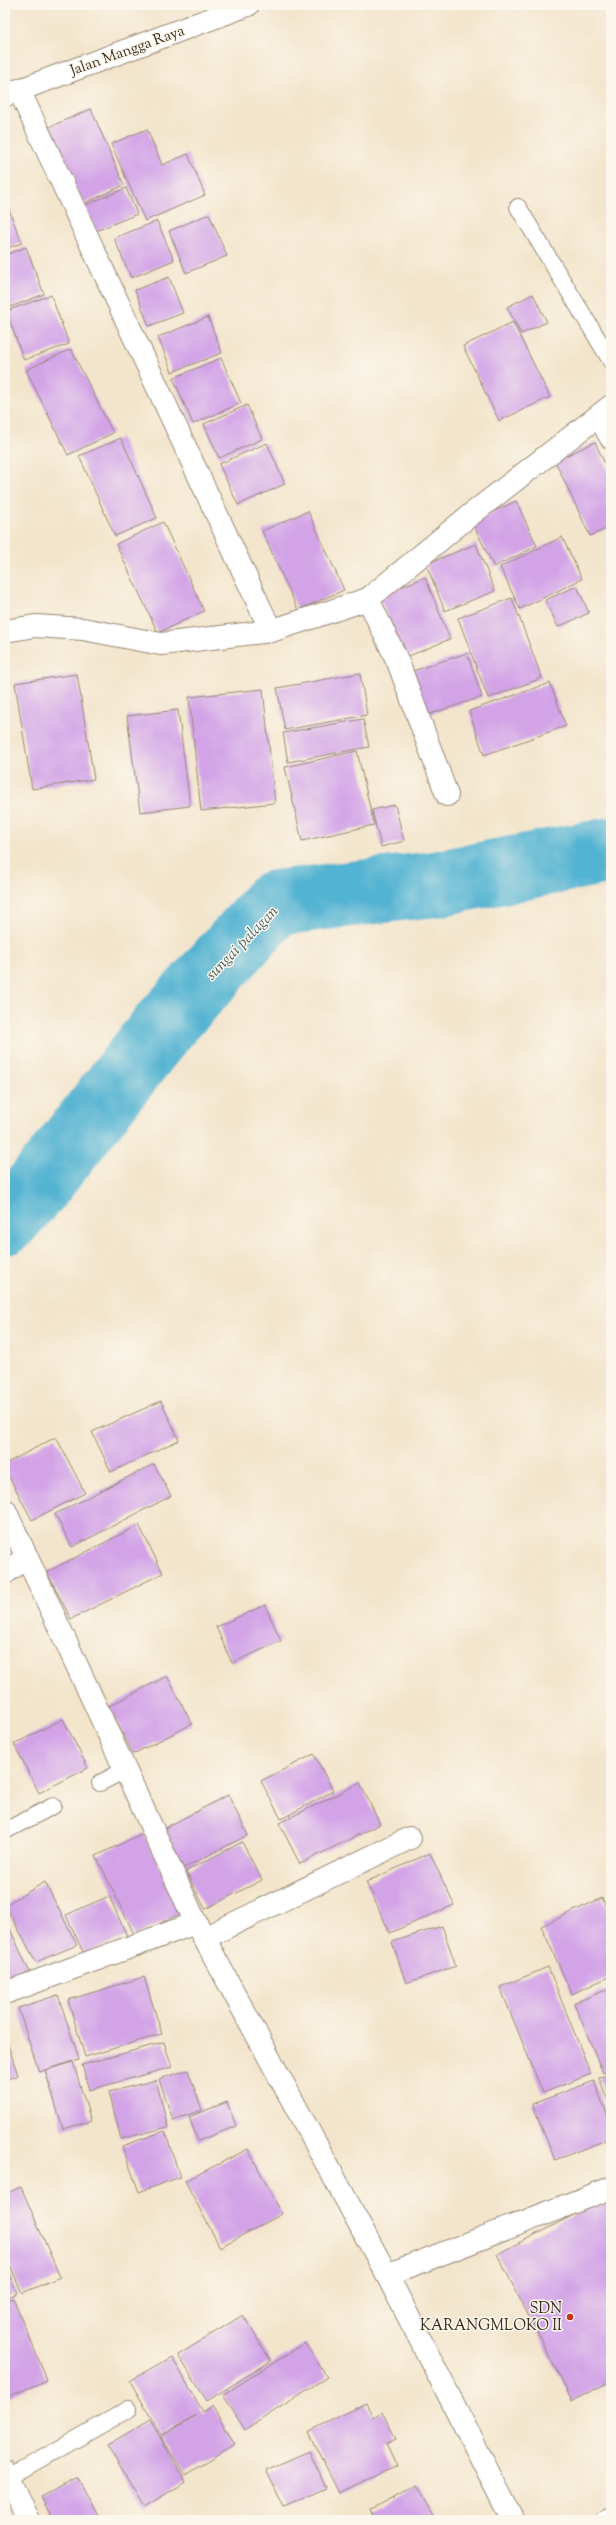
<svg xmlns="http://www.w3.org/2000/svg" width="616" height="2525" font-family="'Sorts Mill Goudy',serif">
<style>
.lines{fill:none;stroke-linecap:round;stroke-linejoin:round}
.river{stroke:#53b3d2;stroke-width:66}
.building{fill:#d2a3e7}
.service-casing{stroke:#978875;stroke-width:18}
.minor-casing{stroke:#978875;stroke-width:24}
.service{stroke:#fff;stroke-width:16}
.minor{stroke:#fff;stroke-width:22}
.poi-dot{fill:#c8321e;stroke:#fbf7ec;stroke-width:1.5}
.labels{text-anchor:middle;stroke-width:3;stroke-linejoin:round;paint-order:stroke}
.street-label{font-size:15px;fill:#3b2a1e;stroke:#fbf7ec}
.poi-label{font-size:15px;fill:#3b2a1e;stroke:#fbf7ec;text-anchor:end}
.water-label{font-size:16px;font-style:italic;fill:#435a5d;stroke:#fbf7ec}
</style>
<rect width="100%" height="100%" fill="#fbf7ec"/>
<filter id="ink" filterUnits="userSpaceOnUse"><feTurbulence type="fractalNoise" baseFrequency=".025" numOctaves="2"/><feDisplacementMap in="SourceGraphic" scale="8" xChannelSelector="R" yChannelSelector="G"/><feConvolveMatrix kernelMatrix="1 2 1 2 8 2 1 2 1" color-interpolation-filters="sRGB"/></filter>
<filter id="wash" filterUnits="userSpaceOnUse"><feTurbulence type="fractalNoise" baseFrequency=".012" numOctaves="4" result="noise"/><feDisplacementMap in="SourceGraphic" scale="16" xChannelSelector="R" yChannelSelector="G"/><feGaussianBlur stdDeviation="0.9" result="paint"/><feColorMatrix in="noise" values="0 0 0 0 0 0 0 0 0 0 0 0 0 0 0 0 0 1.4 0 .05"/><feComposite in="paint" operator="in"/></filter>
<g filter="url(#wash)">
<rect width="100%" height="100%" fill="#f3e5cc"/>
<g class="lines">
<path class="river" d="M5 1222 38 1186 162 1028 275 903 435 884 611 850"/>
</g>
<g id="blocks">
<g class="building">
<path d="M91 109 124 185 83 204 49 127Z"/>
<path d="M147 129 162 165 188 154 205 195 145 221 111 144Z"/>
<path d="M126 188 137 214 96 231 85 205Z"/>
<path d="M5 200 22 243 5 249Z"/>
<path d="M209 214 227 256 186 273 169 231Z"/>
<path d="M157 221 174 260 131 278 114 238Z"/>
<path d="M26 247 44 294 5 309V255Z"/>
<path d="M169 277 183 313 149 326 135 290Z"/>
<path d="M533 294 547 322 521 334 507 307Z"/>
<path d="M51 295 69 344 24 360 6 311Z"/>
<path d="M208 317 222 353 172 372 158 337Z"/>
<path d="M513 322 550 397 499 421 463 346Z"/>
<path d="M71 349 113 433 68 455 26 370Z"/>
<path d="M221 358 241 403 193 424 173 378Z"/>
<path d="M247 405 262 439 219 458 204 424Z"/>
<path d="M121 438 157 518 115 536 79 456Z"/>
<path d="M595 442 611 477V527L590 536 555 461Z"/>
<path d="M267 443 285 484 238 505 219 464Z"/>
<path d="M516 501 537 546 494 567 472 522Z"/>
<path d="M308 511 344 590 298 610 262 531Z"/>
<path d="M163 522 204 611 158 633 116 544Z"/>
<path d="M562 537 582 579 520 609 500 567Z"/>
<path d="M476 544 495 591 445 611 426 564Z"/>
<path d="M425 577 450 639 404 658 379 596Z"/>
<path d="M577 586 589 613 558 627 545 600Z"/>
<path d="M512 598 542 678 488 698 458 618Z"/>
<path d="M467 653 482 697 424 716 410 672Z"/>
<path d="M360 673 367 715 285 730 277 688Z"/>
<path d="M77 674 94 779 32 789 15 683Z"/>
<path d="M550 683 566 726 484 755 469 711Z"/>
<path d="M263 689 275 803 201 811 189 697Z"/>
<path d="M178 710 190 806 140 812 127 716Z"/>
<path d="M363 719 369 747 288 762 283 733Z"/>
<path d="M357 751 374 825 302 841 285 767Z"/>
<path d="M395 805 404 841 381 847 372 810Z"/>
<path d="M161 1401 179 1440 111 1472 92 1432Z"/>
<path d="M56 1437 85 1493 32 1520 5 1469V1464Z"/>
<path d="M154 1464 171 1496 72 1547 55 1514Z"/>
<path d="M139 1525 163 1573 71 1619 47 1572Z"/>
<path d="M265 1605 281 1641 232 1663 216 1627Z"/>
<path d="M167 1676 192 1724 133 1754 109 1706Z"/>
<path d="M63 1719 88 1768 39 1793 14 1744Z"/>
<path d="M314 1754 333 1791 281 1819 261 1781Z"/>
<path d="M360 1783 380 1824 300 1864 279 1823Z"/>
<path d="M228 1795 248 1835 182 1869 161 1830Z"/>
<path d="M143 1833 183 1912 135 1936 96 1856Z"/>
<path d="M242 1842 262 1880 205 1909 186 1871Z"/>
<path d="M430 1853 454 1905 390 1933 366 1882Z"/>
<path d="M45 1882 77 1945 36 1962 5 1905Z"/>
<path d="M109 1896 127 1936 84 1954 66 1915Z"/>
<path d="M602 1898 611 1916V1976L572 1994 541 1926Z"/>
<path d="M5 1918 31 1975 5 1985Z"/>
<path d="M442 1926 456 1966 406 1983 392 1942Z"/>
<path d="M548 1967 591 2074 543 2093 500 1987Z"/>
<path d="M144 1977 162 2034 85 2057 68 2000Z"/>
<path d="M611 1988V2070L603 2073 574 2003Z"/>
<path d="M58 1995 79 2059 39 2072 18 2008Z"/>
<path d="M5 2036 18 2075 5 2080Z"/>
<path d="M164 2042 172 2067 89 2090 82 2065Z"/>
<path d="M73 2062 91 2121 63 2129 45 2070Z"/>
<path d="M188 2070 202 2110 173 2120 159 2079Z"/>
<path d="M611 2073V2108L599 2078Z"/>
<path d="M156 2080 168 2127 121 2139 109 2092Z"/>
<path d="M594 2081 611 2125V2138L555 2160 532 2104Z"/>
<path d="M227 2102 236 2126 198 2141 189 2117Z"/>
<path d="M165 2131 180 2177 139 2192 122 2146Z"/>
<path d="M248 2149 282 2214 220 2247 185 2181Z"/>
<path d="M21 2187 60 2277 22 2293 5 2254V2194Z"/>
<path d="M611 2196V2381L572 2401 497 2254Z"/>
<path d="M5 2264 17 2293 5 2298Z"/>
<path d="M13 2298 47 2380 5 2398V2301Z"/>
<path d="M243 2315 271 2361 207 2401 178 2355Z"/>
<path d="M305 2343 327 2377 245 2430 223 2395Z"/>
<path d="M172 2357 203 2412 212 2406 235 2444 185 2475 161 2437 196 2415 161 2435 130 2381Z"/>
<path d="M366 2403 373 2417 382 2412 396 2439 386 2444 396 2465 339 2493 308 2432Z"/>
<path d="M150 2420 186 2482 144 2507 107 2445Z"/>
<path d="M309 2451 326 2488 284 2507 266 2470Z"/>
<path d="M78 2478 100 2520H53L41 2497Z"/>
<path d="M419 2485 438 2520H375L370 2510Z"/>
</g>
</g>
</g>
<g filter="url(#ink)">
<use href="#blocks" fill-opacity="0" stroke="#978875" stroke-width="1"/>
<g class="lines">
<g class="service-casing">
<g id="service">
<path d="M518 207 611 361"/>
<path d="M100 1783 125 1770"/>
<path d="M5 1831 53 1806"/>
<path d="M8 2478 129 2409"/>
</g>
</g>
<g class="minor-casing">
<g id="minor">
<path d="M19 90 271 631"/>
<path d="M6 95 248 5"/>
<path d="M599 417 611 438"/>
<path d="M368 599 398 662 447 795"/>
<path d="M5 631 35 626 83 629 161 644 271 631 368 599 469 516 611 406"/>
<path d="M5 1510 196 1923 387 2275 513 2520"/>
<path d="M5 1573 27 1557"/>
<path d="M204 1938 410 1838"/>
<path d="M5 1993 196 1923"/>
<path d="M387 2275 611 2188"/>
<path d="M5 2471 28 2520"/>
<path d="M607 2520 611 2518"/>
</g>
</g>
<use href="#service" class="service"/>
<use href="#minor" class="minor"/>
</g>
</g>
<circle class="poi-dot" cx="570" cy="2317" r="4"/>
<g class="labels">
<g class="street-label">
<text transform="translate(127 50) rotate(-20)" y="5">Jalan Mangga Raya</text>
</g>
<g class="poi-label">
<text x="562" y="2313">SDN<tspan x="562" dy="17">KARANGMLOKO II</tspan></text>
</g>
<g class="water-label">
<text transform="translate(241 942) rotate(-46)" y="6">sungai palagan</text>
</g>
</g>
<rect width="616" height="2525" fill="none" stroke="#fbf7ec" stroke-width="20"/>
</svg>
